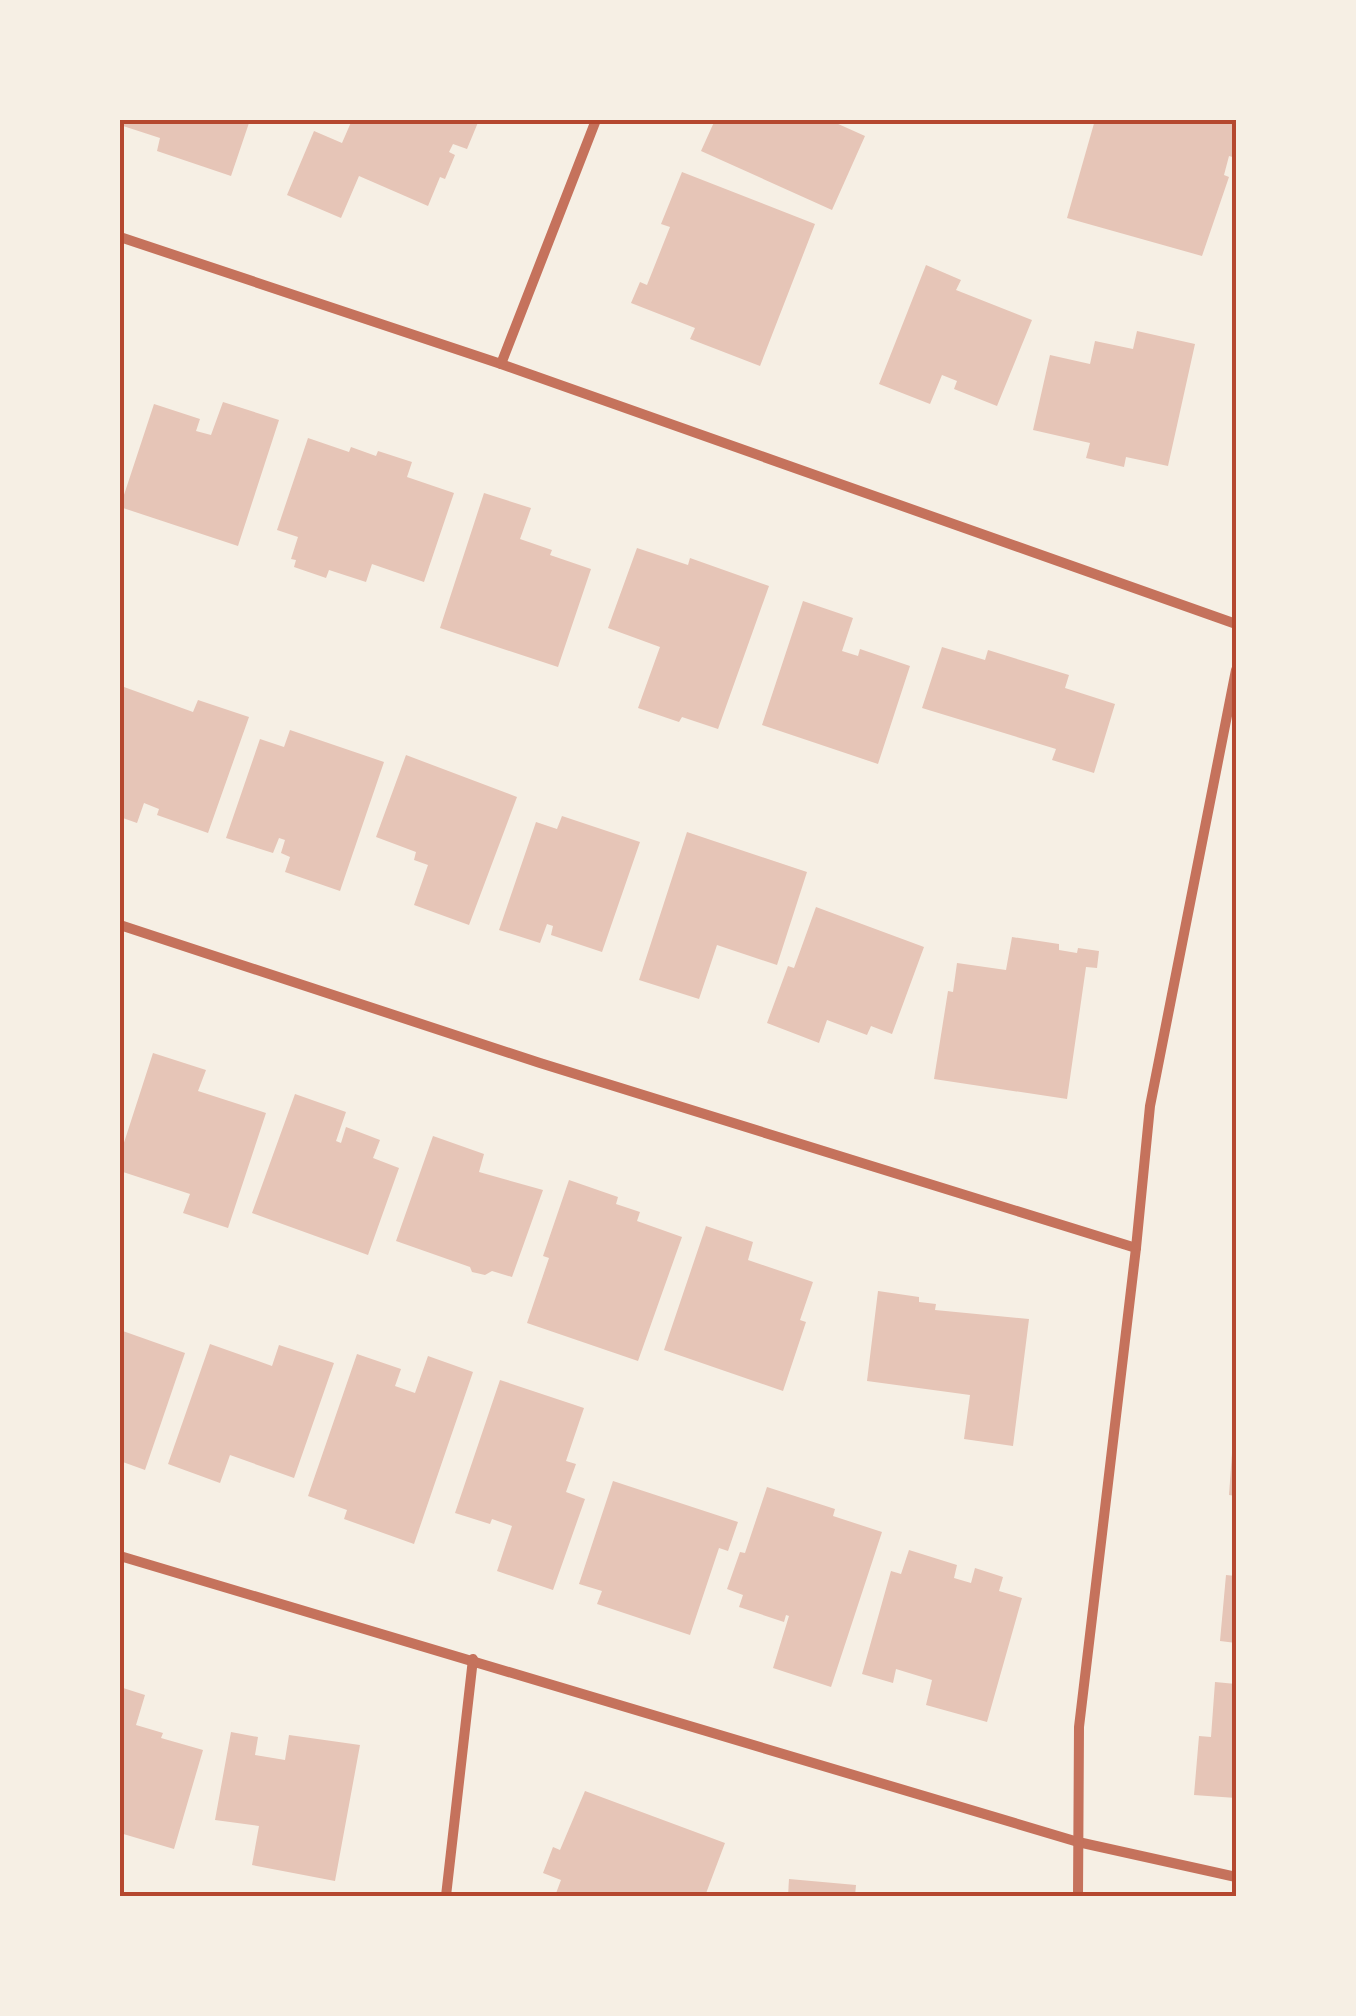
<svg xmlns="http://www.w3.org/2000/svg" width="1356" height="2016" font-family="'Archivo Narrow',sans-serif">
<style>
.building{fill:#e6c5b7}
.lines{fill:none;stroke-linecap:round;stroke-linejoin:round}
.minor{stroke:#c5725c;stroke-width:10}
.neatline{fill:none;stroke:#b5482f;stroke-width:4}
</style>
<rect width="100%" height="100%" fill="#f6efe4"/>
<g class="building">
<path d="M120 120H250L231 176 157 151 160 138 120 125Z"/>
<path d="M352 120H479L467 149 453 144 449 152 455 155 445 179 440 177 428 206 359 176 341 218 287 195 314 131 342 143Z"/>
<path d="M715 120H838L836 123 865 136 832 210 701 151Z"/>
<path d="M1095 120H1236V158L1229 156 1224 175 1229 177 1202 256 1067 218Z"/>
<path d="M682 172 815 224 760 366 690 339 695 328 631 303 640 282 647 285 670 227 661 224Z"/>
<path d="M926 265 961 280 956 290 1032 320 997 406 954 389 957 381 942 375 930 404 879 384Z"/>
<path d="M1137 331 1195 344 1168 466 1126 457 1124 467 1086 458 1090 443 1033 430 1050 355 1090 364 1095 341 1133 349Z"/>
<path d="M223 402 279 420 238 546 120 507 154 404 200 419 196 431 211 435Z"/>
<path d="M308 438 349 452 351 447 376 456 378 451 412 462 407 477 454 493 424 582 372 564 366 582 329 570 326 578 294 567 296 560 291 559 298 537 277 530Z"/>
<path d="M484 493 531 508 520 539 552 550 550 555 591 569 558 667 440 628Z"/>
<path d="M637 548 688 565 690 558 769 586 718 729 682 717 679 722 638 708 660 647 608 628Z"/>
<path d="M803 601 853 618 842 651 858 656 860 649 910 666 878 764 762 725Z"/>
<path d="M942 647 985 660 988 650 1069 675 1065 688 1115 704 1094 773 1052 760 1056 749 922 708Z"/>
<path d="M124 687 193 712 198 700 249 717 208 833 157 815 159 809 144 803 137 823 120 817V698Z"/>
<path d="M290 730 384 762 340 891 285 872 290 857 281 853 285 840 279 838 273 853 226 838 260 739 284 747Z"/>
<path d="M406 755 517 797 469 925 414 905 428 865 414 860 416 852 376 837Z"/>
<path d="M562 816 640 842 602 952 551 935 553 926 547 924 540 943 499 930 536 822 557 829Z"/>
<path d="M687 832 807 872 777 965 717 945 699 999 639 980Z"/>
<path d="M816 907 924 947 892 1034 871 1026 867 1035 827 1020 819 1043 767 1023 788 966 794 968Z"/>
<path d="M1012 937 1059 944V950L1077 953 1078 948 1099 951 1097 968 1086 967 1067 1099 934 1079 948 991 953 992 957 963 1006 970Z"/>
<path d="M153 1053 206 1070 198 1091 266 1113 228 1228 183 1213 190 1194 120 1171V1155Z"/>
<path d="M295 1094 346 1112 336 1141 341 1143 346 1127 380 1140 373 1158 399 1168 368 1255 252 1213Z"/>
<path d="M433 1136 484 1154 479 1172 543 1190 512 1277 492 1271 485 1275 472 1272 470 1267 396 1241Z"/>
<path d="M569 1180 618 1197 616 1204 640 1212 637 1221 682 1237 638 1361 527 1323 549 1258 543 1256Z"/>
<path d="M706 1226 753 1242 748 1260 813 1282 800 1320 806 1322 783 1391 664 1350Z"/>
<path d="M878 1291 919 1297V1302L936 1304 935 1310 1029 1319 1013 1446 964 1439 970 1395 867 1381Z"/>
<path d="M120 1330 185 1353 145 1470 120 1461Z"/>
<path d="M210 1344 272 1366 279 1345 334 1363 294 1478 230 1455 220 1483 168 1464Z"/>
<path d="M357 1354 401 1369 395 1386 415 1393 428 1356 473 1372 414 1544 344 1519 347 1510 308 1496Z"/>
<path d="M500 1380 584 1408 566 1461 576 1464 566 1492 585 1499 553 1590 497 1571 512 1526 492 1519 490 1524 455 1513Z"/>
<path d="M1233 1439H1236V1496L1229 1495Z"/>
<path d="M613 1481 738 1522 728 1551 719 1548 690 1635 597 1604 602 1591 579 1584Z"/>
<path d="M767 1487 835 1509 833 1516 882 1532 831 1687 773 1668 789 1616 786 1615 784 1622 739 1607 743 1595 727 1589 740 1552 745 1553Z"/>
<path d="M909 1550 957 1565 954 1578 971 1583 975 1568 1003 1577 999 1591 1022 1598 987 1722 926 1705 932 1680 896 1669 893 1683 862 1674 891 1571 901 1574Z"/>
<path d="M1226 1575 1236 1576V1643L1220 1641Z"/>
<path d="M1215 1682 1236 1684V1798L1194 1795 1199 1736 1211 1737Z"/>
<path d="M120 1687 145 1695 136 1725 163 1733 161 1738 203 1750 174 1849 120 1833Z"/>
<path d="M231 1732 258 1737 255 1755 285 1760 289 1735 360 1745 335 1881 252 1865 259 1826 215 1820Z"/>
<path d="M585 1791 725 1843 705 1896H555L561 1880 543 1873 553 1847 560 1850Z"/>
<path d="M789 1879 856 1885 855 1896H788Z"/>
</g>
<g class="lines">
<g class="minor">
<path d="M120 237 501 364 1236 624"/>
<path d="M501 364 596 120"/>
<path d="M120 925 540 1063 1136 1248"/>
<path d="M120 1556 1078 1842 1236 1877"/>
<path d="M446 1896 473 1659"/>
<path d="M1078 1896 1079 1727 1136 1248 1150 1106 1236 670"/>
</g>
</g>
<rect width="1356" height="2016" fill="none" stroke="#f6efe4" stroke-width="245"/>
<rect x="122" y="122" width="1112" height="1772" class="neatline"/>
</svg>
